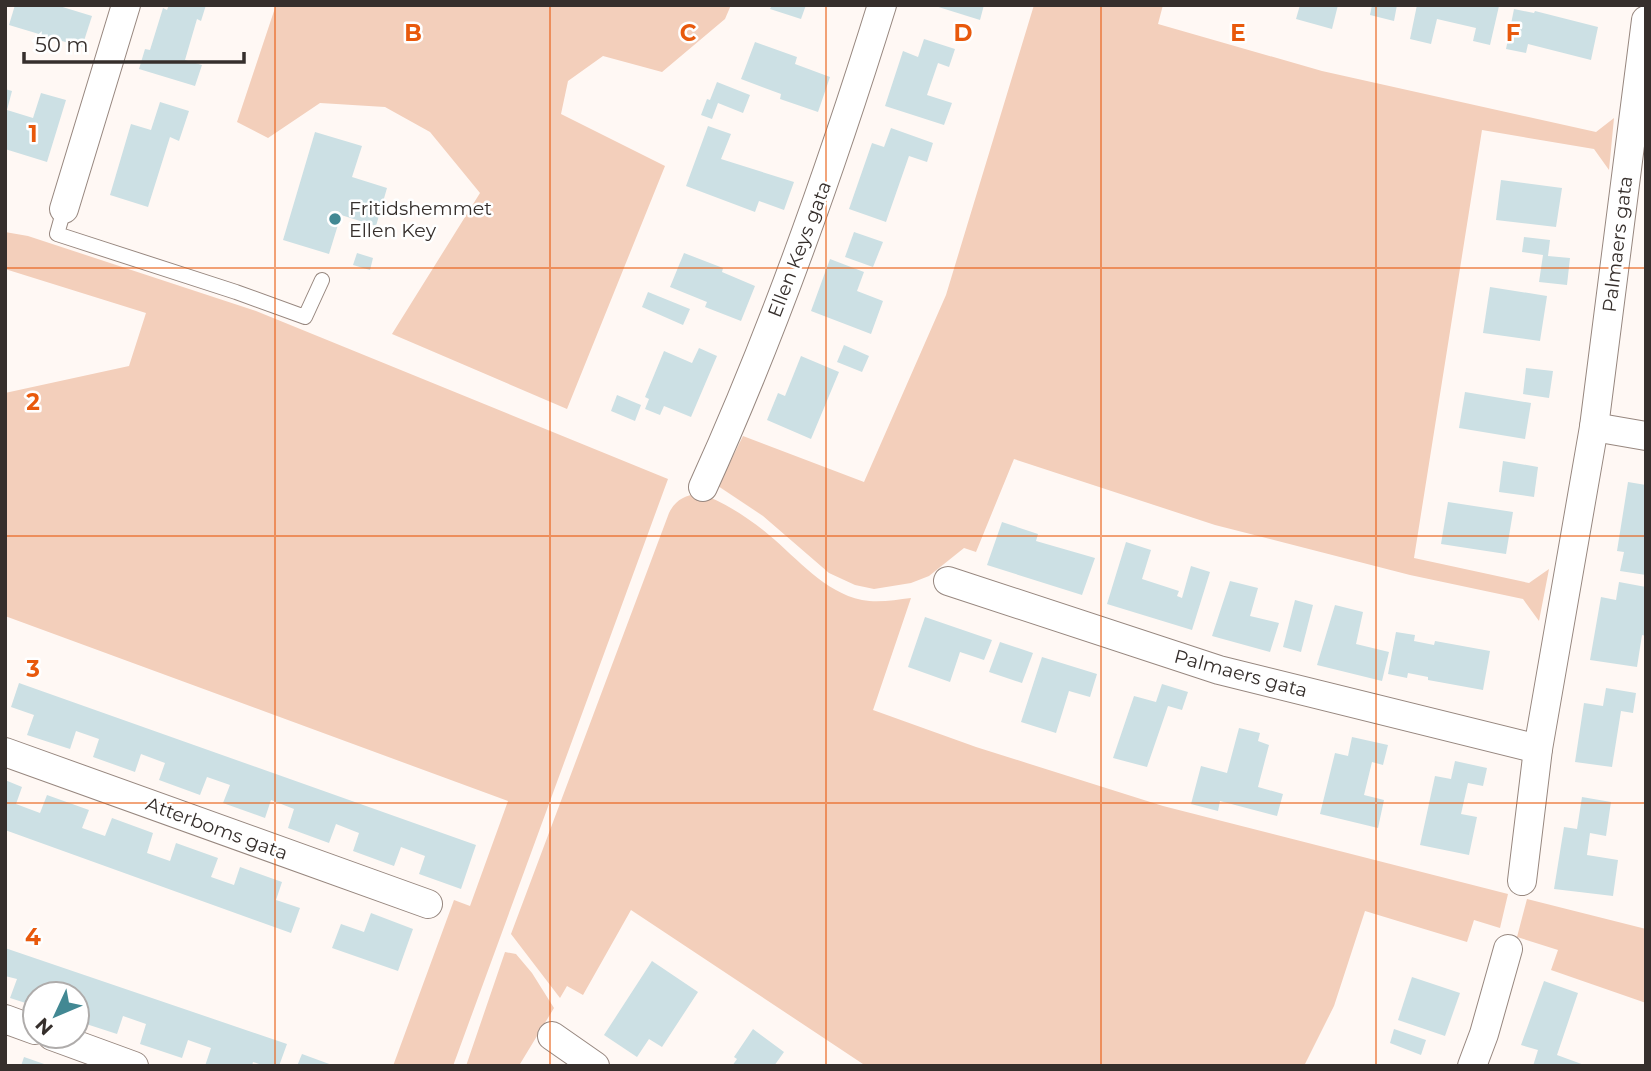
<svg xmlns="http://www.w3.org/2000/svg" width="1651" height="1071" font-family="Montserrat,sans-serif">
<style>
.green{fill:#f3cfbb}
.building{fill:#cce0e4}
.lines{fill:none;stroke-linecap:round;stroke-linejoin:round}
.lane-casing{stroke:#97877f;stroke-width:16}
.street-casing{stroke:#97877f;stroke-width:30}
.lane{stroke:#fff;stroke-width:14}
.street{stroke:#fff;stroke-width:28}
.grid{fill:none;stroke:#e8590c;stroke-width:2;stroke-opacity:0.55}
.poi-dot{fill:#428893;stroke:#fff;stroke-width:2.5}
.labels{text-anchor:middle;stroke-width:5;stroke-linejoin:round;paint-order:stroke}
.poi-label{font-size:19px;fill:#362f2c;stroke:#fff;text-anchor:start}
.street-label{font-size:19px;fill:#362f2c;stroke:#fff}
.grid-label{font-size:23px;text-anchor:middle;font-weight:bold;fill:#e8590c;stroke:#fff;stroke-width:5;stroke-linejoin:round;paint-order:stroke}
</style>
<rect width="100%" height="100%" fill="#fff8f4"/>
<g class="green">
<path d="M276 5H731L725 19 662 72 603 56 568 81 561 114 665 166 567 409 392 334 480 193 430 132 385 107 320 103 268 138 237 122Z"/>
<path d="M1034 5H1163L1158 24 1322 71 1596 132 1614 118 1609 170 1594 149 1482 130 1414 558 1529 583 1549 569 1539 621 1523 599 1410 575 1215 525 1014 459 976 552 964 548 929 576 911 583 874 589 855 585 829 573 763 516 718 486 743 436 864 482 946 295Z"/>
<path d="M5 232 28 236 256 311 668 479 453 1066H393L454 900 470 906 508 801 5 616V393L129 366 146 313 5 269Z"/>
<path d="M699 493C724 502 749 518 769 535 798 559 824 592 862 600 878 603 895 600 911 598L873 710 976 747 1163 806 1508 894 1500 928 1474 920 1467 942 1365 911 1334 1006 1304 1066H866L631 910 583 995 567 986 560 998 511 934 669 513C676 499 685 496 699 493Z"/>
<path d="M1527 899 1646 929V1003L1551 970 1558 950 1517 937Z"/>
<path d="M505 952 516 954 532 973 554 1008 520 1064 521 1066H466Z"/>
</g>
<g class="building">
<path d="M15 5H56L92 16 82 47 9 25Z"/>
<path d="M169 5H206L201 21 197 19 185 60 202 65 195 86 139 69 145 49 150 50 163 8 167 10Z"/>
<path d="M772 5H806L801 19 770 9Z"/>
<path d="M932 5H984L980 20Z"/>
<path d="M1300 5H1338L1332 29 1296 19Z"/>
<path d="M1372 5H1397L1394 21 1370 15Z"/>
<path d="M1417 5 1499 6 1490 45 1473 41 1476 28 1437 19 1431 44 1410 39Z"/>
<path d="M1514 9 1534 13 1535 11 1598 27 1591 60 1528 44 1526 53 1506 49Z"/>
<path d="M924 39 955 49 949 67 938 63 927 95 952 103 944 125 885 106 903 51 918 57Z"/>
<path d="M755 42 797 57 795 64 830 77 818 112 780 99 781 94 741 79Z"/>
<path d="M717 82 750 95 743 113 718 103 712 119 701 115 707 99 710 100Z"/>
<path d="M5 89 12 91 7 110 33 118 41 93 66 100 47 162 5 149Z"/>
<path d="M160 102 189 111 179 141 170 137 148 207 110 195 131 124 151 130Z"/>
<path d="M708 126 731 134 721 159 794 182 784 210 759 201 755 212 686 186Z"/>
<path d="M891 128 933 143 927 162 909 156 886 222 849 209 872 143 884 147Z"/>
<path d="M315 132 362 146 352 177 387 188 376 226 341 215 329 254 283 240Z"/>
<path d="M1501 180 1562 188 1556 227 1496 220Z"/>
<path d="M854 232 883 242 873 267 845 257Z"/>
<path d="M1524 237 1550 240 1548 256 1570 258 1567 285 1539 282 1543 255 1522 252Z"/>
<path d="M357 253 373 258 370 270 353 265Z"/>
<path d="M684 253 723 268 722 272 755 286 741 321 705 307 707 302 670 287Z"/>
<path d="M830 259 864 272 857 291 883 301 871 334 811 311Z"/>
<path d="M1490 287 1547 296 1540 341 1483 333Z"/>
<path d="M648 292 690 309 683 325 642 307Z"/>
<path d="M844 345 869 356 862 372 837 362Z"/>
<path d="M699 348 717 356 691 417 664 406 660 415 645 409 649 399 645 397 664 351 692 363Z"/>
<path d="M801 356 839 372 811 439 767 420 778 393 785 396Z"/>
<path d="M1526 368 1553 371 1549 398 1523 394Z"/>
<path d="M1465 392 1531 403 1525 439 1459 428Z"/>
<path d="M617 395 641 405 635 421 611 411Z"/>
<path d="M1503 461 1538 467 1534 497 1499 492Z"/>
<path d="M1628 482 1646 485V575L1620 571 1624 552 1617 551Z"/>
<path d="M1448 502 1513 512 1506 554 1441 544Z"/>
<path d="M1002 522 1038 534 1036 541 1095 558 1082 595 987 565Z"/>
<path d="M1126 542 1151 550 1142 579 1179 591 1177 596 1182 598 1191 566 1210 572 1192 630 1107 604Z"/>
<path d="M1230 581 1258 588 1250 616 1279 623 1270 652 1212 636Z"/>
<path d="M1619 582 1646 587V636L1642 635 1637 667 1590 660 1601 597 1616 600Z"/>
<path d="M1295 600 1313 605 1301 652 1283 647Z"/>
<path d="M1335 605 1363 612 1356 644 1389 652 1382 681 1317 665Z"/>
<path d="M925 617 992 640 984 660 960 652 950 682 908 667Z"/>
<path d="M1396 632 1415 635 1414 641 1434 645 1435 641 1490 651 1483 690 1428 680V677L1408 673 1407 678 1388 674Z"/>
<path d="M1000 642 1033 653 1022 683 989 672Z"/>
<path d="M1042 657 1097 674 1090 697 1069 691 1056 733 1021 722Z"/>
<path d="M19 683 476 845 461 889 419 874 425 856 401 847 394 866 353 851 359 833 336 824 329 843 288 828 294 809 271 800 265 818 223 803 230 785 207 777 200 795 159 780 165 763 141 754 135 772 93 757 99 739 76 731 70 749 27 735 34 715 11 707Z"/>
<path d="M1162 684 1188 692 1182 710 1168 706 1147 767 1113 758 1134 696 1156 702Z"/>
<path d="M1606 688 1636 693 1633 713 1621 711 1612 767 1575 762 1584 703 1603 706Z"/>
<path d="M1239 728 1260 733 1258 741 1269 745 1258 787 1283 794 1277 816 1220 801 1218 811 1191 804 1201 766 1227 773Z"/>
<path d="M1352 737 1388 745 1383 765 1372 762 1364 795 1384 800 1378 828 1320 814 1335 753 1348 756Z"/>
<path d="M1455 761 1487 768 1483 786 1468 783 1461 814 1477 817 1469 855 1420 845 1435 776 1451 779Z"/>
<path d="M5 780 22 787 16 804 40 813 47 795 89 810 82 828 105 836 112 818 153 833 147 853 170 861 176 843 218 858 211 877 234 885 240 867 282 882 276 900 300 908 291 933 5 830Z"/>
<path d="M1582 797 1611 802 1606 836 1590 833 1587 855 1618 860 1613 896 1554 889 1564 827 1577 829Z"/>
<path d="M371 913 413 929 398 971 332 948 341 924 364 932Z"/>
<path d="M5 948 287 1044 279 1066H265L253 1062 252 1066H205L211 1048 188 1040 182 1058 140 1044 146 1024 123 1016 117 1034 77 1021 81 1001 77 999V994H35V1006L10 998 17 979 5 976Z"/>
<path d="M652 961 698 992 662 1047 649 1039 637 1057 604 1035Z"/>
<path d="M1412 977 1460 993 1445 1036 1398 1020Z"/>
<path d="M1544 981 1578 993 1557 1055 1587 1066H1533L1538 1050 1521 1045Z"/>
<path d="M753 1029 784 1052 774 1066H732L737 1059 734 1057Z"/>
<path d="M1394 1029 1426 1040 1421 1055 1390 1043Z"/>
<path d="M302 1054 332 1065V1066H297Z"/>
<path d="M24 1057 47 1065V1066H21Z"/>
</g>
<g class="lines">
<g class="lane-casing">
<path id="lane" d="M64 209 57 234 236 292 305 317 322 280"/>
</g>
<g class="street-casing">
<g id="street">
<path d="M64 209 126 5"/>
<path d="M1594 427 1646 436"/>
<path d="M703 487C774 331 831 169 882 5"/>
<path d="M948 581 1219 670 1538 749"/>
<path d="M5 752 428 904"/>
<path d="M1522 881 1538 749 1594 427 1646 20"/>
<path d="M5 1019 35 1030"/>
<path d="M52 1036 134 1066"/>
<path d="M552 1036 595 1066"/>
<path d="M1472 1066 1484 1034 1508 949"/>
</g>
</g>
<use href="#lane" class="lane"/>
<use href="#street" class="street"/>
</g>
<path class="grid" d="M275 5V1066M550 5V1066M826 5V1066M1101 5V1066M1376 5V1066M5 268H1646M5 536H1646M5 803H1646"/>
<circle class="poi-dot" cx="335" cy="219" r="7"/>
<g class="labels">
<g class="poi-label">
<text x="349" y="215">Fritidshemmet<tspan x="349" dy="22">Ellen Key</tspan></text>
</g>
<g class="street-label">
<text transform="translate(1617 244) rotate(-83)" y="7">Palmaers gata</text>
<text transform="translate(799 249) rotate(-69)" y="7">Ellen Keys gata</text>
<text transform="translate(1241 673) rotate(15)" y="7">Palmaers gata</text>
<text transform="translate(217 828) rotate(20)" y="7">Atterboms gata</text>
</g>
</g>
<g class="grid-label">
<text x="413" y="41">B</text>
<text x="688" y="41">C</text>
<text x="963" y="41">D</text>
<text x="1238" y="41">E</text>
<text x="1513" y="41">F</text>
<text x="33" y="142">1</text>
<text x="33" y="410">2</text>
<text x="33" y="677">3</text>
<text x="33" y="945">4</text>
</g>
<rect width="1651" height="1071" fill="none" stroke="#362f2c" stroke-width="14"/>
<g transform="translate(56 1015) rotate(226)"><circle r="33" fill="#ffffff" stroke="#afacab" stroke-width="2"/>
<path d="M0-5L12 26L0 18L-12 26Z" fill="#428893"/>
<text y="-10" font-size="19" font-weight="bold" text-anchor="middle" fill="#362f2c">N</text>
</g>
<path d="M24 52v10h220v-10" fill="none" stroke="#362f2c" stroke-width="3.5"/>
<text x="35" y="52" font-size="21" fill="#362f2c" stroke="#ffffff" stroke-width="5" paint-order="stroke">50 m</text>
</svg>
